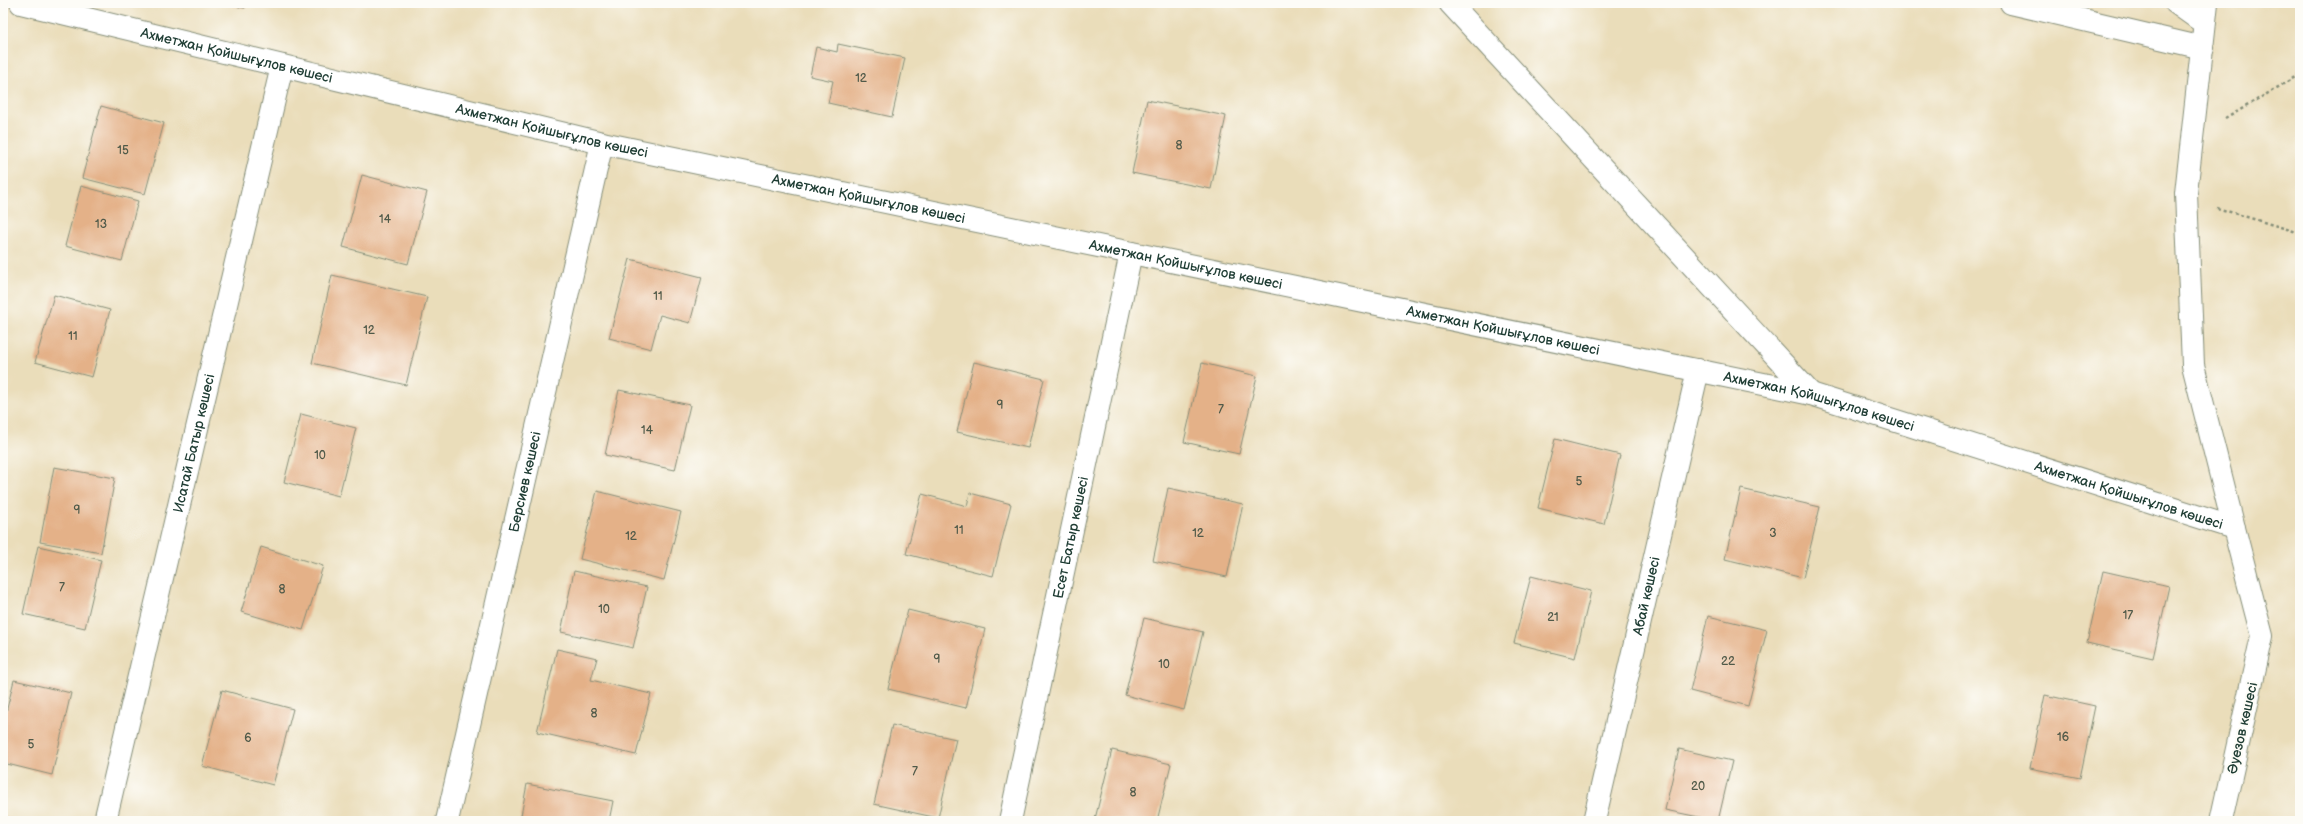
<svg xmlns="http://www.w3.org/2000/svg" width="2303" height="824" font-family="'Balsamiq Sans',sans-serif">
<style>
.building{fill:#e4b188}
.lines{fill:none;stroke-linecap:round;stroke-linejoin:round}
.street-casing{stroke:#848d77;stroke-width:24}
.path{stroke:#848d77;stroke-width:2.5;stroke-dasharray:3 3;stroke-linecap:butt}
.street{stroke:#fff;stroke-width:22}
.labels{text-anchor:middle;stroke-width:4;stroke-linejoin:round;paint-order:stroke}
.number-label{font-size:12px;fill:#505a49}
.street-label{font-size:14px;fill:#1f3d34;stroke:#fdfcf7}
</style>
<rect width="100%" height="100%" fill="#fdfcf7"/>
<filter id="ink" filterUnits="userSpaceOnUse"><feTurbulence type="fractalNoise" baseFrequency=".025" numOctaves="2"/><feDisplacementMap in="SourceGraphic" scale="8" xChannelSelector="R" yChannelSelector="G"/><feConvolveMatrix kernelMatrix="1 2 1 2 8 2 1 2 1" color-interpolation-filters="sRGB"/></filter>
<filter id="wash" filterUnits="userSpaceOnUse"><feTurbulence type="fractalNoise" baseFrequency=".012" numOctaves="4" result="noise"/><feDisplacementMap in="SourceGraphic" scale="16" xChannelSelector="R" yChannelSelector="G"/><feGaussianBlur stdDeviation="0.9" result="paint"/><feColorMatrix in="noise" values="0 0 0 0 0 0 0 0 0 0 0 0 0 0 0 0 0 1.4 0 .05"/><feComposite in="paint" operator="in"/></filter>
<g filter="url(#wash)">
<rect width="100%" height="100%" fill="#eaddba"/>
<g id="blocks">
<g class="building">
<path d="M219 3H246L245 8Z"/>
<path d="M838 44 905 58 892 117 828 103 833 81 810 76 816 47 837 52Z"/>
<path d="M1147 100 1226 116 1211 189 1132 173Z"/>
<path d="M101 106 164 123 145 194 82 178Z"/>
<path d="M362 175 427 192 408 264 343 247Z"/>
<path d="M81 186 138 201 122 261 65 246Z"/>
<path d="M630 259 702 277 690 323 660 315 651 349 609 338Z"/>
<path d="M332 275 427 297 406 385 312 363Z"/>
<path d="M54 295 110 310 92 377 35 362Z"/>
<path d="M974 362 1044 379 1028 448 957 432Z"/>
<path d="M1202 363 1257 376 1239 454 1184 442Z"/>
<path d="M619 390 690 405 675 470 605 455Z"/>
<path d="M301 414 356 428 339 496 284 482Z"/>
<path d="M1555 439 1620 455 1604 524 1538 508Z"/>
<path d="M54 467 115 478 101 553 40 542Z"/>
<path d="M1168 488 1243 504 1227 577 1153 561Z"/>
<path d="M1741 489 1820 507 1803 578 1725 559Z"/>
<path d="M597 491 681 512 664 580 580 559Z"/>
<path d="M970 493 1011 504 993 576 906 554 922 494 967 506Z"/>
<path d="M38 546 101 560 85 628 23 614Z"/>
<path d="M261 547 323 566 303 630 241 612Z"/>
<path d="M574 571 647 587 633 648 561 632Z"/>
<path d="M2103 571 2169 586 2153 658 2087 643Z"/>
<path d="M1531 576 1591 591 1575 658 1514 643Z"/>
<path d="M908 610 985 629 966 708 888 689Z"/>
<path d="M1708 616 1767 630 1748 706 1690 691Z"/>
<path d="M1144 618 1203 632 1184 710 1125 695Z"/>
<path d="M557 649 597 658 591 680 651 694 636 755 537 732Z"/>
<path d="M14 680 71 693 52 775 3 763V725Z"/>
<path d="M222 690 293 709 273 785 202 766Z"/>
<path d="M2045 695 2095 706 2080 778 2030 768Z"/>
<path d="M892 725 956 739 938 818 874 804Z"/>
<path d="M1679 749 1732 761 1718 821 1665 810Z"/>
<path d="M1112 750 1171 764 1157 821 1095 819Z"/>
<path d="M527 784 613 801 609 821H520Z"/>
<path d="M3 817 17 820V821H3Z"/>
</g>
</g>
</g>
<g filter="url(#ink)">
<use href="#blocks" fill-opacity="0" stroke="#848d77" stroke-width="1"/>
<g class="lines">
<g class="street-casing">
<g id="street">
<path id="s1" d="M21 3 602 143 1811 394 2234 528 2262 636 2221 821"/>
<path d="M1450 3 1811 394"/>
<path d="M2011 3 2203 48"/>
<path d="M2176 3 2204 23"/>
<path d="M2207 3 2186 193 2193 365 2234 528"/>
<path id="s2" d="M105 821 282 66"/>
<path id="s3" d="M447 821 602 143"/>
<path id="s4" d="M1010 821 1131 253"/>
<path id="s5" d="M1594 821 1698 370"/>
</g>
</g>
<g class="path">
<path d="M2225 119 2300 74"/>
<path d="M2217 208 2300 233"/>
</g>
<use href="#street" class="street"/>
</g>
</g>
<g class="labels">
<g class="number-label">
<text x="861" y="82">12</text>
<text x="1179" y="149">8</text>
<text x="123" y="154">15</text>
<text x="385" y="223">14</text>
<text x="101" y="228">13</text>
<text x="658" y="300">11</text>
<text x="369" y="334">12</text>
<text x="73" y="340">11</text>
<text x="1000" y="409">9</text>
<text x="1221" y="413">7</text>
<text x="647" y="434">14</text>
<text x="320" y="459">10</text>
<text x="1579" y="485">5</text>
<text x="77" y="514">9</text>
<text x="959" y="534">11</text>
<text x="1198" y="537">12</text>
<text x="1773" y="537">3</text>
<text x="631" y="540">12</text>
<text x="62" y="591">7</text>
<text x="282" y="593">8</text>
<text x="604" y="613">10</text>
<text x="2128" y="619">17</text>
<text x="1553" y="621">21</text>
<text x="937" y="663">9</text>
<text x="1728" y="665">22</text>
<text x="1164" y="668">10</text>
<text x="594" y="717">8</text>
<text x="2063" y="741">16</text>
<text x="248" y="742">6</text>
<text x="31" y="748">5</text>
<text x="915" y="775">7</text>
<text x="1698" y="790">20</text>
<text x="1133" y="796">8</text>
</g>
<g class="street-label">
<text dy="5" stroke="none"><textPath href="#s1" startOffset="222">Ахметжан Қойшығұлов көшесі</textPath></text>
<text dy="5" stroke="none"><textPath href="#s1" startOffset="546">Ахметжан Қойшығұлов көшесі</textPath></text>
<text dy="5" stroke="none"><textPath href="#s1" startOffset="870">Ахметжан Қойшығұлов көшесі</textPath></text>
<text dy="5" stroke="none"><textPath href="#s1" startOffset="1194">Ахметжан Қойшығұлов көшесі</textPath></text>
<text dy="5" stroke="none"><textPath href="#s1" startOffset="1518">Ахметжан Қойшығұлов көшесі</textPath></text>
<text dy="5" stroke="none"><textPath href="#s1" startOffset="1842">Ахметжан Қойшығұлов көшесі</textPath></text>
<text dy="5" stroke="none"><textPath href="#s2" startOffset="388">Исатай Батыр көшесі</textPath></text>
<text dy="5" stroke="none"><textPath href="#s3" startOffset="348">Берсиев көшесі</textPath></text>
<text dy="5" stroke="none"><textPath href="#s1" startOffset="2166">Ахметжан Қойшығұлов көшесі</textPath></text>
<text dy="5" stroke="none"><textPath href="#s4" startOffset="290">Есет Батыр көшесі</textPath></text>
<text dy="5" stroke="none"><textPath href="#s5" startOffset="231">Абай көшесі</textPath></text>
<text transform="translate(2242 728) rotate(-77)" y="5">Әуезов көшесі</text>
</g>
</g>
<rect width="2303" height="824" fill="none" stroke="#fdfcf7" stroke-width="16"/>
</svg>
